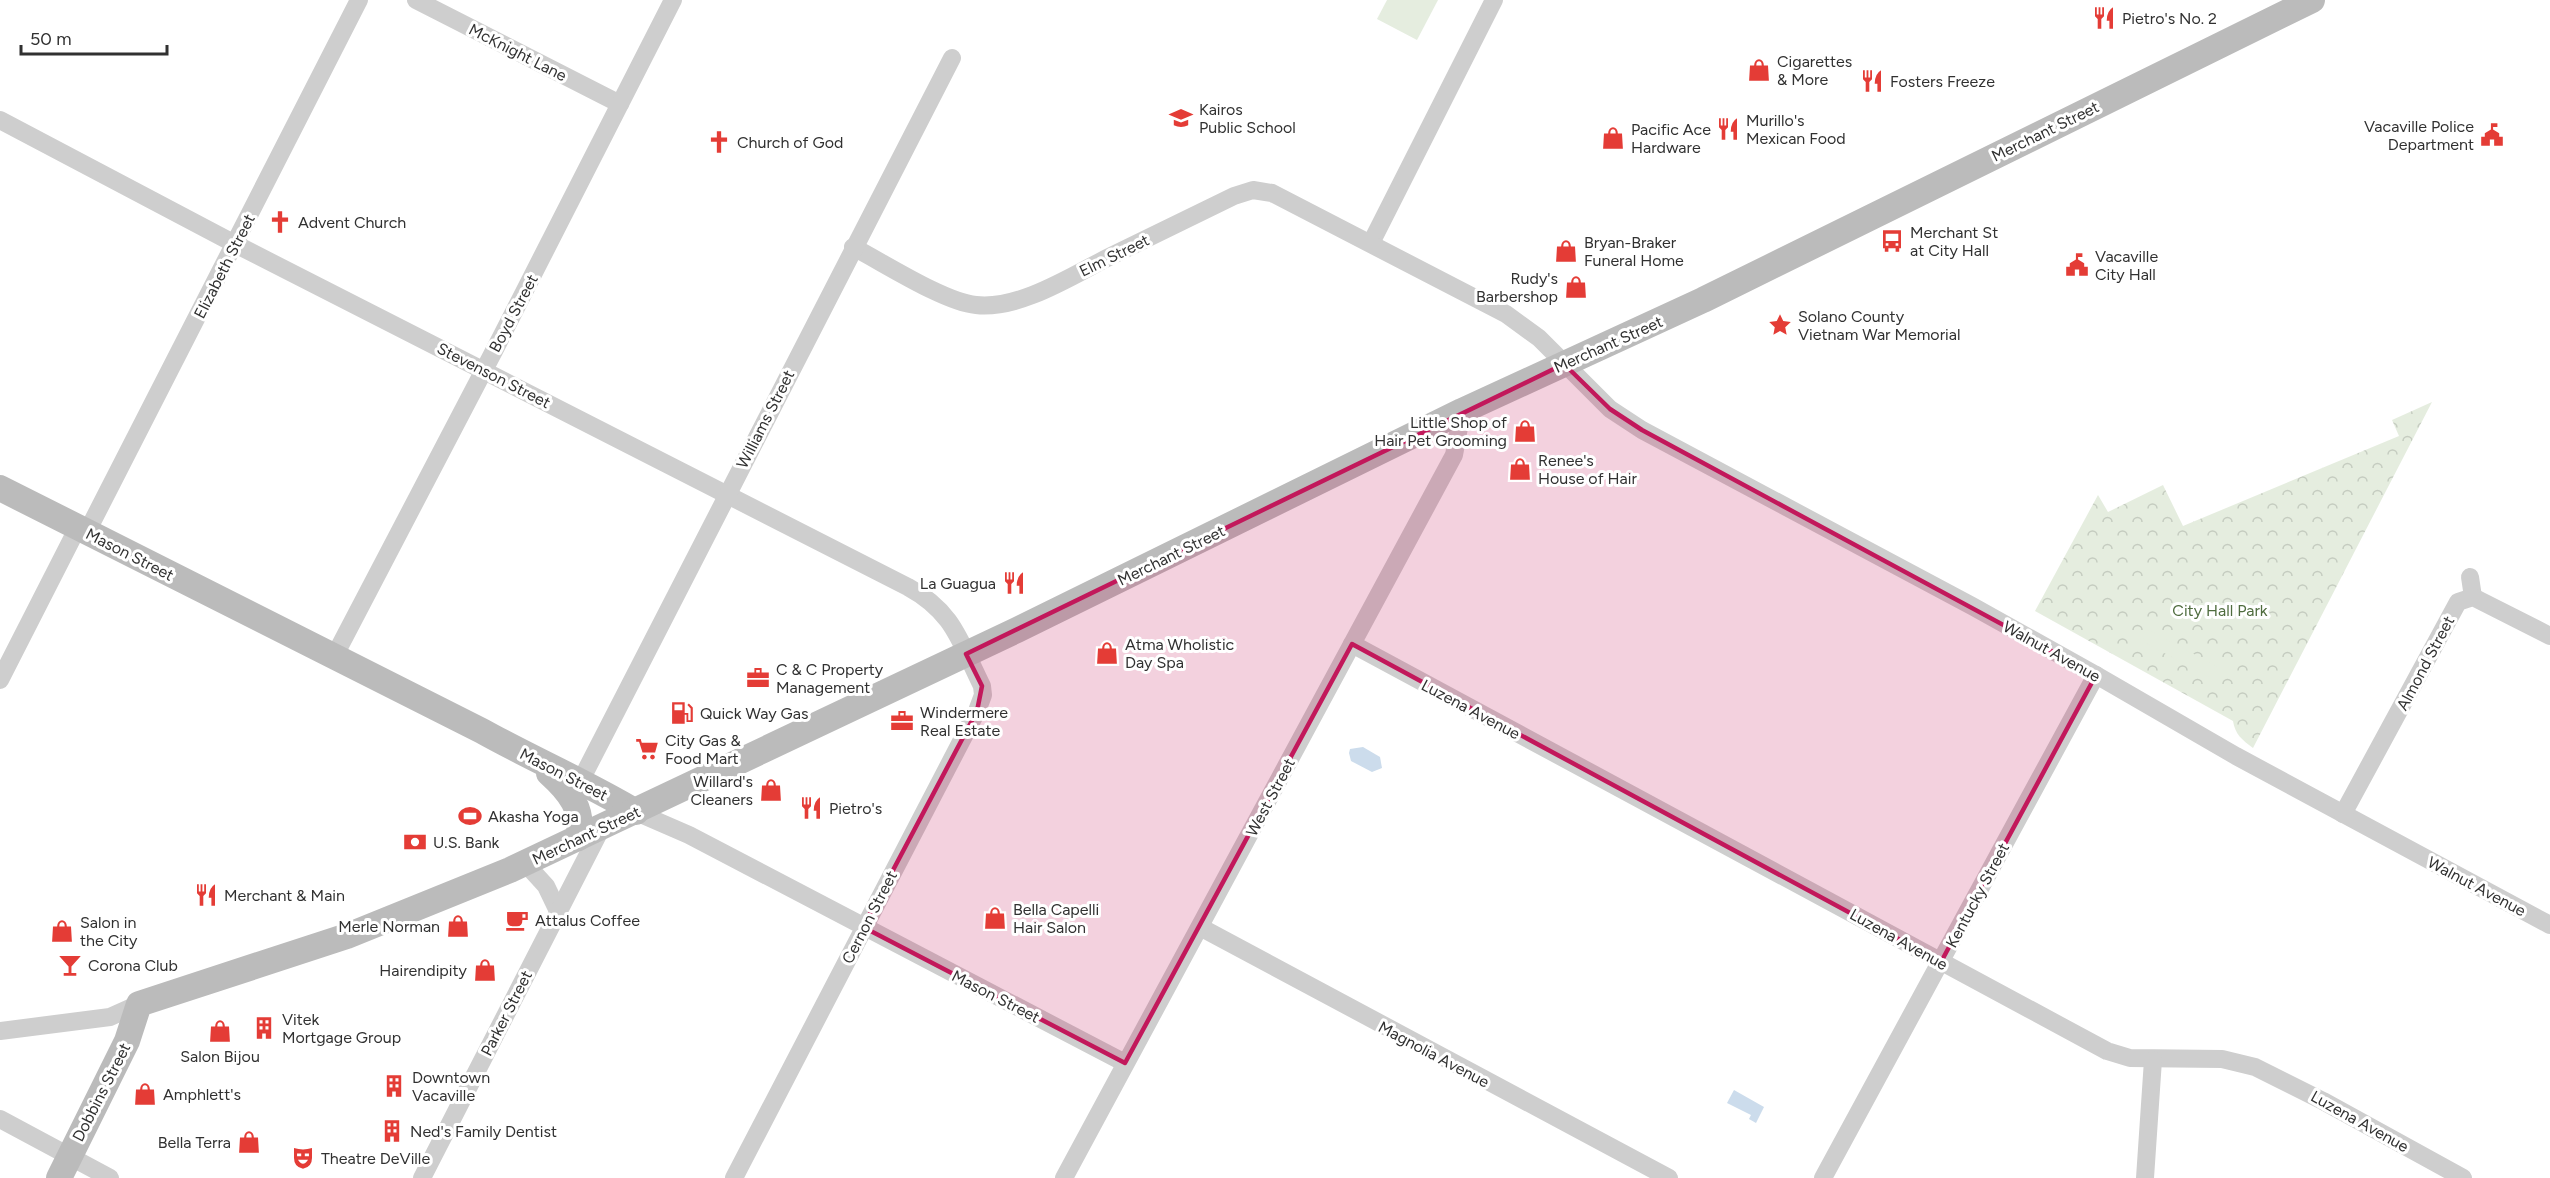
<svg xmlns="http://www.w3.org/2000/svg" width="2550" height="1178" font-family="Figtree,sans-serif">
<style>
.park{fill:url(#park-crowns)}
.garden{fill:#e5eddf}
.water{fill:#ccdcec}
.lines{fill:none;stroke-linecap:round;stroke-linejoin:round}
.minor{stroke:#cecece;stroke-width:18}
.secondary{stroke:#bbb;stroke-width:26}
.marked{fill:#c2185b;fill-opacity:0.2;stroke:#c2185b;stroke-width:4.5;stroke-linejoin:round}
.labels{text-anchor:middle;stroke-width:6;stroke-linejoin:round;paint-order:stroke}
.poi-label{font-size:16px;fill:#313131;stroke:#fff;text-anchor:start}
.street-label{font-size:16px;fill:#313131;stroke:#fff}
.park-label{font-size:16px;fill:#4f6c3e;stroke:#fff}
</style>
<defs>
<pattern id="park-crowns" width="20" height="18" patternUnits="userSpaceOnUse" patternTransform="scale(1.5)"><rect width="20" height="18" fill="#e5eddf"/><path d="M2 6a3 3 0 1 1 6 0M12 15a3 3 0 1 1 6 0" fill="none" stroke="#c5ccc0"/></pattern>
</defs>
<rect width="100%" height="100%" fill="#fff"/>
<path class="park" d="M2432 402 2253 748C2242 740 2235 734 2233 721L2035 611 2098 495 2108 512 2163 485 2183 526 2399 436 2392 420Z"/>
<g class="garden">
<path d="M1387 0H1438L1417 40 1377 19Z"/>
<path d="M2149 630 2220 668 2214 680 2142 641Z"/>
</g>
<g class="water">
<path d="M1363 747 1380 757 1382 768 1372 772 1351 761 1349 753 1350 749Z"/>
<path d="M1734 1090 1764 1107 1756 1123 1749 1119 1751 1115 1727 1103Z"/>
</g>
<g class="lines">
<g class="minor">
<path d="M416 0 620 104"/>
<path d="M0 120 235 244 908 587C954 612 960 642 982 686L983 695 977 711 734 1178"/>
<path d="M1371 243 1494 0"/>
<path d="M853 247C884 263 944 302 976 305 1020 310 1073 275 1111 256 1152 236 1193 216 1234 196L1253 190 1272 193 1506 314 1539 338 1610 409 1642 430 1972 606 2096 675 2236 756 2550 925"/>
<path d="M87 532 359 0"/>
<path d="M2470 577 2473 597"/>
<path d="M1352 644 2107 1051 2130 1058 2222 1059 2255 1067 2323 1101 2463 1178"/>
<path d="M334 657 495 349 673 0"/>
<path d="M0 680 78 527"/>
<path d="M580 782 952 58"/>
<path d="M636 812 689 835 1125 1063"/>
<path d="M2343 814 2458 602 2473 597 2550 636"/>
<path d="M525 863 546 886 558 911"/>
<path d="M1200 927 1669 1178"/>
<path d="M0 1031 110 1017 139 1004"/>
<path d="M0 1119 110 1178"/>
<path d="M422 1178 602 827"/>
<path d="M1064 1178 1454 455 1462 411"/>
<path d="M1823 1178 2096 675"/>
<path d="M2145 1178 2153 1060"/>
</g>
<g class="secondary">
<path d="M0 488 482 731C532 759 586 782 636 812"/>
<path d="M549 773C569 791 585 810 578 838"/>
<path d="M59 1178 127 1041 139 1004 347 936 510 870 1017 630 1462 411 1703 300 2312 0"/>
</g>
</g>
<path class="marked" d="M1564 364 1610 409 1642 430 2096 675 1941 962 1352 644 1125 1063 863 927 977 711 982 686 966 654Z"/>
<defs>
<g id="restaurant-bare" transform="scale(1.8)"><path d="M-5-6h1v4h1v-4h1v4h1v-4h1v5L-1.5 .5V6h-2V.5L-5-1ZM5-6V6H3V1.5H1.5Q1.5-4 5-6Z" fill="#e43c36" stroke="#fff" stroke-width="2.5" paint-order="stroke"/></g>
<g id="shop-bare" transform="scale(1.8)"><path d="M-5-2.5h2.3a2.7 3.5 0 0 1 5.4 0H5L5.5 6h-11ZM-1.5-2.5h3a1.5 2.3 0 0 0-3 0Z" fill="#e43c36" stroke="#fff" stroke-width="2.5" paint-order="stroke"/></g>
<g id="school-bare" transform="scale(1.8)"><path d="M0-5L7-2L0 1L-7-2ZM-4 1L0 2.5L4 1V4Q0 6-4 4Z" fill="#e43c36" stroke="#fff" stroke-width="2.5" paint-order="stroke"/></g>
<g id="civic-bare" transform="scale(1.8)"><path d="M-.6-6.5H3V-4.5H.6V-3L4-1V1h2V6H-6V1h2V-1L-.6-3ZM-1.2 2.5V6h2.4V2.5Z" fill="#e43c36" stroke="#fff" stroke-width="2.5" paint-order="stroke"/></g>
<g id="church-bare" transform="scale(1.8)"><path d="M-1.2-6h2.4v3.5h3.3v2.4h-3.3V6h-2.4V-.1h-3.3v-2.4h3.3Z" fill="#e43c36" stroke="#fff" stroke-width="2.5" paint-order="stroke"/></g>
<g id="bus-bare" transform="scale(1.8)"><path d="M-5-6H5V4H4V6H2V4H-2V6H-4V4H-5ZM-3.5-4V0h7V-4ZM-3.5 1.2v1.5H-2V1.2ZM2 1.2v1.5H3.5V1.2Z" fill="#e43c36" stroke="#fff" stroke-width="2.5" paint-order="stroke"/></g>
<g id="sight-bare" transform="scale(1.8)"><path d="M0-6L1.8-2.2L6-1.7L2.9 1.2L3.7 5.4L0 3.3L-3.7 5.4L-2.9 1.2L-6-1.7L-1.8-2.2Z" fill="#e43c36" stroke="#fff" stroke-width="2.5" paint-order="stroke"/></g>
<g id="office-bare" transform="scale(1.8)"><path d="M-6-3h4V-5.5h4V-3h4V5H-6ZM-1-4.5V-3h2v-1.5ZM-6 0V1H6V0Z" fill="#e43c36" stroke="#fff" stroke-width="2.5" paint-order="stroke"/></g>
<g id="fuel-bare" transform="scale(1.8)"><path d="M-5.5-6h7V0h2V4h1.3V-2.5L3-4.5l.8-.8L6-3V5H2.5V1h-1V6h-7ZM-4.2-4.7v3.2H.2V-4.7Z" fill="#e43c36" stroke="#fff" stroke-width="2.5" paint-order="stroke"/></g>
<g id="supermarket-bare" transform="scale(1.8)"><path d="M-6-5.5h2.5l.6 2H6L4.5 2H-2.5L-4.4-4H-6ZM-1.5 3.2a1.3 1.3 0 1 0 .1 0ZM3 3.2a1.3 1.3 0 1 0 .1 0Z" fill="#e43c36" stroke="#fff" stroke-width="2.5" paint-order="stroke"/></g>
<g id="stadium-bare" transform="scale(1.8)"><path d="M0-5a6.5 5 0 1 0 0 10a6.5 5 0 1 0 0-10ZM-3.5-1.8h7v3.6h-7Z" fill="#e43c36" stroke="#fff" stroke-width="2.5" paint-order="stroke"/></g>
<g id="bank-bare" transform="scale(1.8)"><path d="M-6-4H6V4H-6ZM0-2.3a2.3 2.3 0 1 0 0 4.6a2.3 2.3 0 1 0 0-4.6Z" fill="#e43c36" stroke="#fff" stroke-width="2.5" paint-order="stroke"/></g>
<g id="cafe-bare" transform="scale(1.8)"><path d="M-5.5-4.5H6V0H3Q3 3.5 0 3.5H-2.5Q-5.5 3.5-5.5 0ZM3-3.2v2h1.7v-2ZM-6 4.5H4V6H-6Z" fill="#e43c36" stroke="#fff" stroke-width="2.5" paint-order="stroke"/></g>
<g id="bar-bare" transform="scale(1.8)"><path d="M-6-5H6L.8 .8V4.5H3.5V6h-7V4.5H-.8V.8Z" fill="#e43c36" stroke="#fff" stroke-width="2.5" paint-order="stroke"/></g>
<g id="building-bare" transform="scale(1.8)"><path d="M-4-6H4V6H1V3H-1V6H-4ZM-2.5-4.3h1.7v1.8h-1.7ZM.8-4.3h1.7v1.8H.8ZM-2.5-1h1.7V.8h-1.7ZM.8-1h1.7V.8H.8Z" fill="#e43c36" stroke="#fff" stroke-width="2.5" paint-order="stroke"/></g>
<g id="theatre-bare" transform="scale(1.8)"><path d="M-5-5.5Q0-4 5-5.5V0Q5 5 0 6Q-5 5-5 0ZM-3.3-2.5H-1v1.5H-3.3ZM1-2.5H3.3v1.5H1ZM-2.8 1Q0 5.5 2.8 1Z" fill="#e43c36" stroke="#fff" stroke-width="2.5" paint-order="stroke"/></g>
</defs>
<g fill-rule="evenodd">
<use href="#restaurant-bare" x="2104" y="18"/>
<use href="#shop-bare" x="1759" y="70"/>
<use href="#restaurant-bare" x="1872" y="81"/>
<use href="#school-bare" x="1181" y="118"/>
<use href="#restaurant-bare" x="1728" y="129"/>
<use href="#civic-bare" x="2492" y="135"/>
<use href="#shop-bare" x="1613" y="138"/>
<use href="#church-bare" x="719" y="142"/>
<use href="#church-bare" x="280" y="222"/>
<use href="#bus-bare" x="1892" y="241"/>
<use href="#shop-bare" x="1566" y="251"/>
<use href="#civic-bare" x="2077" y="265"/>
<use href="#shop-bare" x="1576" y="287"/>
<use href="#sight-bare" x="1780" y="325"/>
<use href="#shop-bare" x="1525" y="431"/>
<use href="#shop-bare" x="1520" y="469"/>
<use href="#restaurant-bare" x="1014" y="583"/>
<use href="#shop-bare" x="1107" y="653"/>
<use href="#office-bare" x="758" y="678"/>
<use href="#fuel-bare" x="682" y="713"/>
<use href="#office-bare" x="902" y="721"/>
<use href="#supermarket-bare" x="647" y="749"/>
<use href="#shop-bare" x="771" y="790"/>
<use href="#restaurant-bare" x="811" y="808"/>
<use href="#stadium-bare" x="470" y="816"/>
<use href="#bank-bare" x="415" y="842"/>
<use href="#restaurant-bare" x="206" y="895"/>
<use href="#shop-bare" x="995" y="918"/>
<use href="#cafe-bare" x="517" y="920"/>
<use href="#shop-bare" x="458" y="926"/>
<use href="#shop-bare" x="62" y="931"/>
<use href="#bar-bare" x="70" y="965"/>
<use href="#shop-bare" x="485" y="970"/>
<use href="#building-bare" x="264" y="1028"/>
<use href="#shop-bare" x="220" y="1031"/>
<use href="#building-bare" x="394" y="1086"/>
<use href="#shop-bare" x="145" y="1094"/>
<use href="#building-bare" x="392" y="1131"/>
<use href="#shop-bare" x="249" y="1142"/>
<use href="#theatre-bare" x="303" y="1158"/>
</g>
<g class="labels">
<g class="poi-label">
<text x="2122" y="24">Pietro's No. 2</text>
<text x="1777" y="67">Cigarettes<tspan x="1777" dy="18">&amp; More</tspan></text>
<text x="1890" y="87">Fosters Freeze</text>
<text x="1199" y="115">Kairos<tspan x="1199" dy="18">Public School</tspan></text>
<text x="1746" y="126">Murillo's<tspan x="1746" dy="18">Mexican Food</tspan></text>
<text x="2474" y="132" text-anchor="end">Vacaville Police<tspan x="2474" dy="18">Department</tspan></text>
<text x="1631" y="135">Pacific Ace<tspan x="1631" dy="18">Hardware</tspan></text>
<text x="737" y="148">Church of God</text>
<text x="298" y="228">Advent Church</text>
<text x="1910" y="238">Merchant St<tspan x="1910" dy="18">at City Hall</tspan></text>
<text x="1584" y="248">Bryan-Braker<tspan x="1584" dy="18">Funeral Home</tspan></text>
<text x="2095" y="262">Vacaville<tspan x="2095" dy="18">City Hall</tspan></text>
<text x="1558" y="284" text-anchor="end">Rudy's<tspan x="1558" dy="18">Barbershop</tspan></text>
<text x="1798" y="322">Solano County<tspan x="1798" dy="18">Vietnam War Memorial</tspan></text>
<text x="1507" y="428" text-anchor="end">Little Shop of<tspan x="1507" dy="18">Hair Pet Grooming</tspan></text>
<text x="1538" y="466">Renee's<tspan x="1538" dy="18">House of Hair</tspan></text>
<text x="996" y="589" text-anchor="end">La Guagua</text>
<text x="1125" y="650">Atma Wholistic<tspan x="1125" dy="18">Day Spa</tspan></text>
<text x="776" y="675">C &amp; C Property<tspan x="776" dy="18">Management</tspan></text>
<text x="920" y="718">Windermere<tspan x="920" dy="18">Real Estate</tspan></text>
<text x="700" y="719">Quick Way Gas</text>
<text x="665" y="746">City Gas &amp;<tspan x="665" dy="18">Food Mart</tspan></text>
<text x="753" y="787" text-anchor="end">Willard's<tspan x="753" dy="18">Cleaners</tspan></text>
<text x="829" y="814">Pietro's</text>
<text x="488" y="822">Akasha Yoga</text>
<text x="433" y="848">U.S. Bank</text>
<text x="224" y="901">Merchant &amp; Main</text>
<text x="1013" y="915">Bella Capelli<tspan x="1013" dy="18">Hair Salon</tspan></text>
<text x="535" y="926">Attalus Coffee</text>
<text x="80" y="928">Salon in<tspan x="80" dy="18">the City</tspan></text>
<text x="440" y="932" text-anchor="end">Merle Norman</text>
<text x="88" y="971">Corona Club</text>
<text x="467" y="976" text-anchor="end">Hairendipity</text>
<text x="282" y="1025">Vitek<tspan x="282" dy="18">Mortgage Group</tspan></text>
<text x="220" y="1062" text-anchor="middle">Salon Bijou</text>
<text x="412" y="1083">Downtown<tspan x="412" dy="18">Vacaville</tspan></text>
<text x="163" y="1100">Amphlett's</text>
<text x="410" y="1137">Ned's Family Dentist</text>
<text x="231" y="1148" text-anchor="end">Bella Terra</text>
<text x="321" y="1164">Theatre DeVille</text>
</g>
<g class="street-label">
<text transform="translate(518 52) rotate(27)" y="6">McKnight Lane</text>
<text transform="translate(2045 131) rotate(-26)" y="6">Merchant Street</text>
<text transform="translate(1114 255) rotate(-26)" y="6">Elm Street</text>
<text transform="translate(224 266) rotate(-63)" y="6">Elizabeth Street</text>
<text transform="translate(513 313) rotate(-62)" y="6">Boyd Street</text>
<text transform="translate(1608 344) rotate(-24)" y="6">Merchant Street</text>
<text transform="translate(494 375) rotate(27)" y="6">Stevenson Street</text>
<text transform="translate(765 419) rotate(-63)" y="6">Williams Street</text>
<text transform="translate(130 554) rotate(27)" y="6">Mason Street</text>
<text transform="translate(1171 555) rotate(-26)" y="6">Merchant Street</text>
<text transform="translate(2052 651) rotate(29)" y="6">Walnut Avenue</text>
<text transform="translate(2425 663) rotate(-62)" y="6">Almond Street</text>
<text transform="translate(1471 709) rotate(28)" y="6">Luzena Avenue</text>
<text transform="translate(564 774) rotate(27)" y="6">Mason Street</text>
<text transform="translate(1270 797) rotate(-62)" y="6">West Street</text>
<text transform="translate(586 835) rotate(-25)" y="6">Merchant Street</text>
<text transform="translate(2477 886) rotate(28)" y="6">Walnut Avenue</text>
<text transform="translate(1977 895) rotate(-62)" y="6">Kentucky Street</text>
<text transform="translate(869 917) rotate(-63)" y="6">Cernon Street</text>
<text transform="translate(1899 939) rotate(29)" y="6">Luzena Avenue</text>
<text transform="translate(996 996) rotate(27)" y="6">Mason Street</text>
<text transform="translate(506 1013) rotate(-63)" y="6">Parker Street</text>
<text transform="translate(1434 1054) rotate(28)" y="6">Magnolia Avenue</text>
<text transform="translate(101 1092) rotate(-63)" y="6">Dobbins Street</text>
<text transform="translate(2360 1121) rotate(29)" y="6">Luzena Avenue</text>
</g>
<g class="park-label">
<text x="2220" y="616">City Hall Park</text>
</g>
</g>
<path d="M21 45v9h146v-9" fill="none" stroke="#313131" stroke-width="3"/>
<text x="30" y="45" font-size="18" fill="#313131" stroke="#ffffff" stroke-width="4.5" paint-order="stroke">50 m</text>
</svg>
